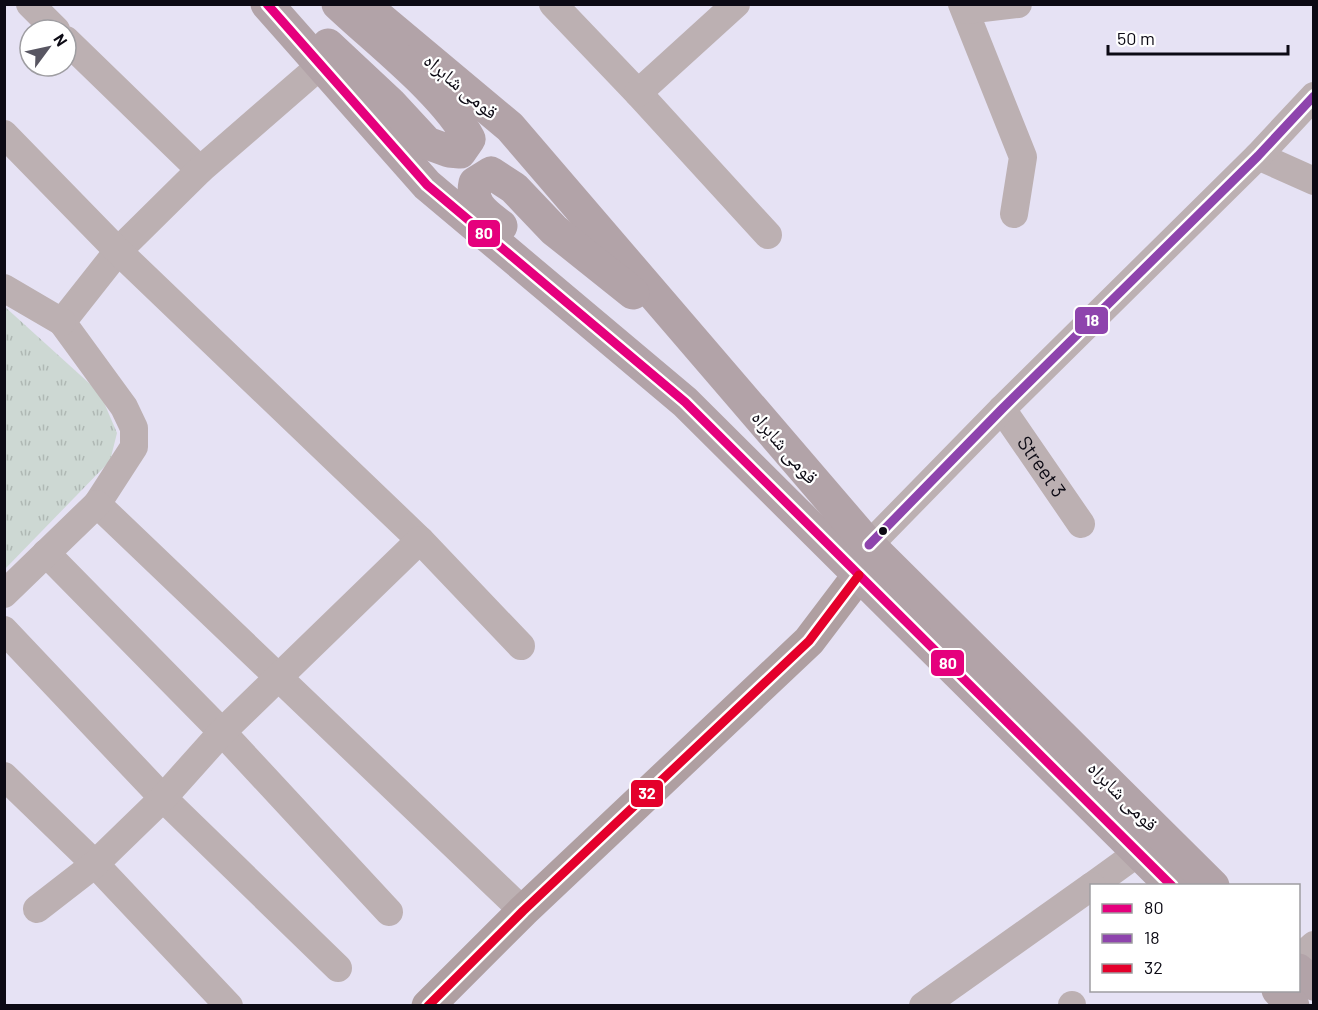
<svg xmlns="http://www.w3.org/2000/svg" width="1318" height="1010" font-family="Barlow,'Noto Naskh Arabic',sans-serif">
<style>
.grass{fill:url(#grass-tufts)}
.lines{fill:none;stroke-linecap:round;stroke-linejoin:round}
.minor{stroke:#bcb0b2;stroke-width:28}
.major{stroke:#af9fa1;stroke-width:33}
.highway{stroke:#b2a3a8;stroke-width:33}
.bus-1-casing{stroke:#fff;stroke-width:14}
.bus-2-casing{stroke:#fff;stroke-width:14}
.bus-3-casing{stroke:#fff;stroke-width:14}
.bus-1{stroke:#e5007d;stroke-width:9}
.bus-2{stroke:#8e44ad;stroke-width:9}
.bus-3{stroke:#e4002b;stroke-width:9}
.bus-dot{fill:#0c0a14;stroke:#fff;stroke-width:2}
.labels{text-anchor:middle;stroke-width:4.5;stroke-linejoin:round;paint-order:stroke}
.street-label{font-size:20px;fill:#0c0a14;stroke:#fff}
.line-badge{stroke:#fff;stroke-width:2}
.badge-label{font-size:16px;text-anchor:middle;font-weight:bold;fill:#fff}
</style>
<defs>
<pattern id="grass-tufts" width="24" height="20" patternUnits="userSpaceOnUse" patternTransform="scale(1.5)"><rect width="24" height="20" fill="#cdd8d3"/><path d="M3 7l-1-3M5 7V3M7 7l1-3M15 17l-1-3M17 17v-4M19 17l1-3" fill="none" stroke="#afb8b4"/></pattern>
</defs>
<rect width="100%" height="100%" fill="#e6e2f4"/>
<path class="grass" d="M4 306 100 393 117 433 110 461 5 569Z"/>
<g class="lines">
<g class="minor">
<path d="M30 4 56 30"/>
<path d="M553 4 638 93 768 235"/>
<path d="M962 4 1023 157 1014 214"/>
<path d="M966 10 1018 4"/>
<path d="M66 40 200 170"/>
<path d="M321 65 200 170 118 251 62 322 124 407 134 428V447L97 504 523 911"/>
<path d="M638 93 736 4"/>
<path d="M4 134 118 251 420 540"/>
<path d="M1258 156 1314 181"/>
<path d="M4 288 62 322"/>
<path id="s1" d="M1002 409 1081 524"/>
<path d="M869 545 1002 409 1258 156 1314 96"/>
<path d="M46 553 222 732 389 912"/>
<path d="M4 594 97 504"/>
<path d="M4 630 163 798 338 968"/>
<path d="M4 776 95 864 229 1006"/>
<path d="M1092 886 1139 852"/>
<path d="M37 909 95 864 163 798 222 732 420 540 521 646"/>
<path d="M1298 959 1314 945"/>
<path d="M923 1006 1092 886"/>
<path d="M1072 1006V1005"/>
</g>
<path class="major" d="M428 1006 523 911 809 641 859 575"/>
<g class="highway">
<path d="M267 4 427 185 685 402 1172 886"/>
<path d="M363 4 510 127 869 545 1213 886"/>
<path d="M328 45 390 103 427 143 449 151 460 152 469 139C445 93 377 41 338 4"/>
<path d="M501 226C486 214 470 205 475 183L491 173 514 188 554 230 633 293"/>
<path d="M1298 970 1314 984"/>
<path d="M1278 990 1293 1006"/>
</g>
<g class="bus-1-casing">
<path id="bus-1" d="M267 4 427 185 685 402 1172 886"/>
</g>
<g class="bus-2-casing">
<path id="bus-2" d="M869 545 1002 409 1258 156 1314 96"/>
</g>
<g class="bus-3-casing">
<path id="bus-3" d="M428 1006 523 911 809 641 859 575"/>
</g>
<use href="#bus-1" class="bus-1"/>
<use href="#bus-2" class="bus-2"/>
<use href="#bus-3" class="bus-3"/>
</g>
<circle class="bus-dot" cx="883" cy="531" r="5"/>
<g class="labels">
<g class="street-label">
<text transform="translate(461 86) rotate(40)" y="7">قومی شاہراہ</text>
<text transform="translate(785 447) rotate(49)" y="7">قومی شاہراہ</text>
<text dy="7" stroke="none"><textPath href="#s1" startOffset="70">Street 3</textPath></text>
<text transform="translate(1123 796) rotate(45)" y="7">قومی شاہراہ</text>
</g>
</g>
<g class="line-badge">
<rect x="467" y="219" width="34" height="29" rx="6" fill="#e5007d"/>
<rect x="1074" y="306" width="35" height="29" rx="6" fill="#8e44ad"/>
<rect x="930" y="649" width="35" height="28" rx="6" fill="#e5007d"/>
<rect x="630" y="779" width="34" height="29" rx="6" fill="#e4002b"/>
</g>
<g class="badge-label">
<text x="484" y="239">80</text>
<text x="1092" y="326">18</text>
<text x="948" y="669">80</text>
<text x="647" y="799">32</text>
</g>
<rect width="1318" height="1010" fill="none" stroke="#0c0a14" stroke-width="12"/>
<rect x="1090" y="884" width="210" height="108" fill="#ffffff" stroke="#9e9da1" stroke-width="1.5"/>
<rect x="1102" y="904" width="30" height="9" fill="#e5007d" stroke="#9e9da1" stroke-width="1.5"/>
<text x="1144" y="914" font-size="18" fill="#0c0a14">80</text>
<rect x="1102" y="934" width="30" height="9" fill="#8e44ad" stroke="#9e9da1" stroke-width="1.5"/>
<text x="1144" y="944" font-size="18" fill="#0c0a14">18</text>
<rect x="1102" y="964" width="30" height="9" fill="#e4002b" stroke="#9e9da1" stroke-width="1.5"/>
<text x="1144" y="974" font-size="18" fill="#0c0a14">32</text>
<g transform="translate(48 48) rotate(57)"><circle r="28" fill="#ffffff" stroke="#9e9da1" stroke-width="1.5"/>
<path d="M0-4.5L10 22L0 15L-10 22Z" fill="#585662"/>
<text y="-9" font-size="16" font-weight="bold" text-anchor="middle" fill="#0c0a14">N</text>
</g>
<path d="M1108 45v9h180v-9" fill="none" stroke="#0c0a14" stroke-width="3"/>
<text x="1117" y="45" font-size="18" fill="#0c0a14" stroke="#ffffff" stroke-width="4.5" paint-order="stroke">50 m</text>
</svg>
